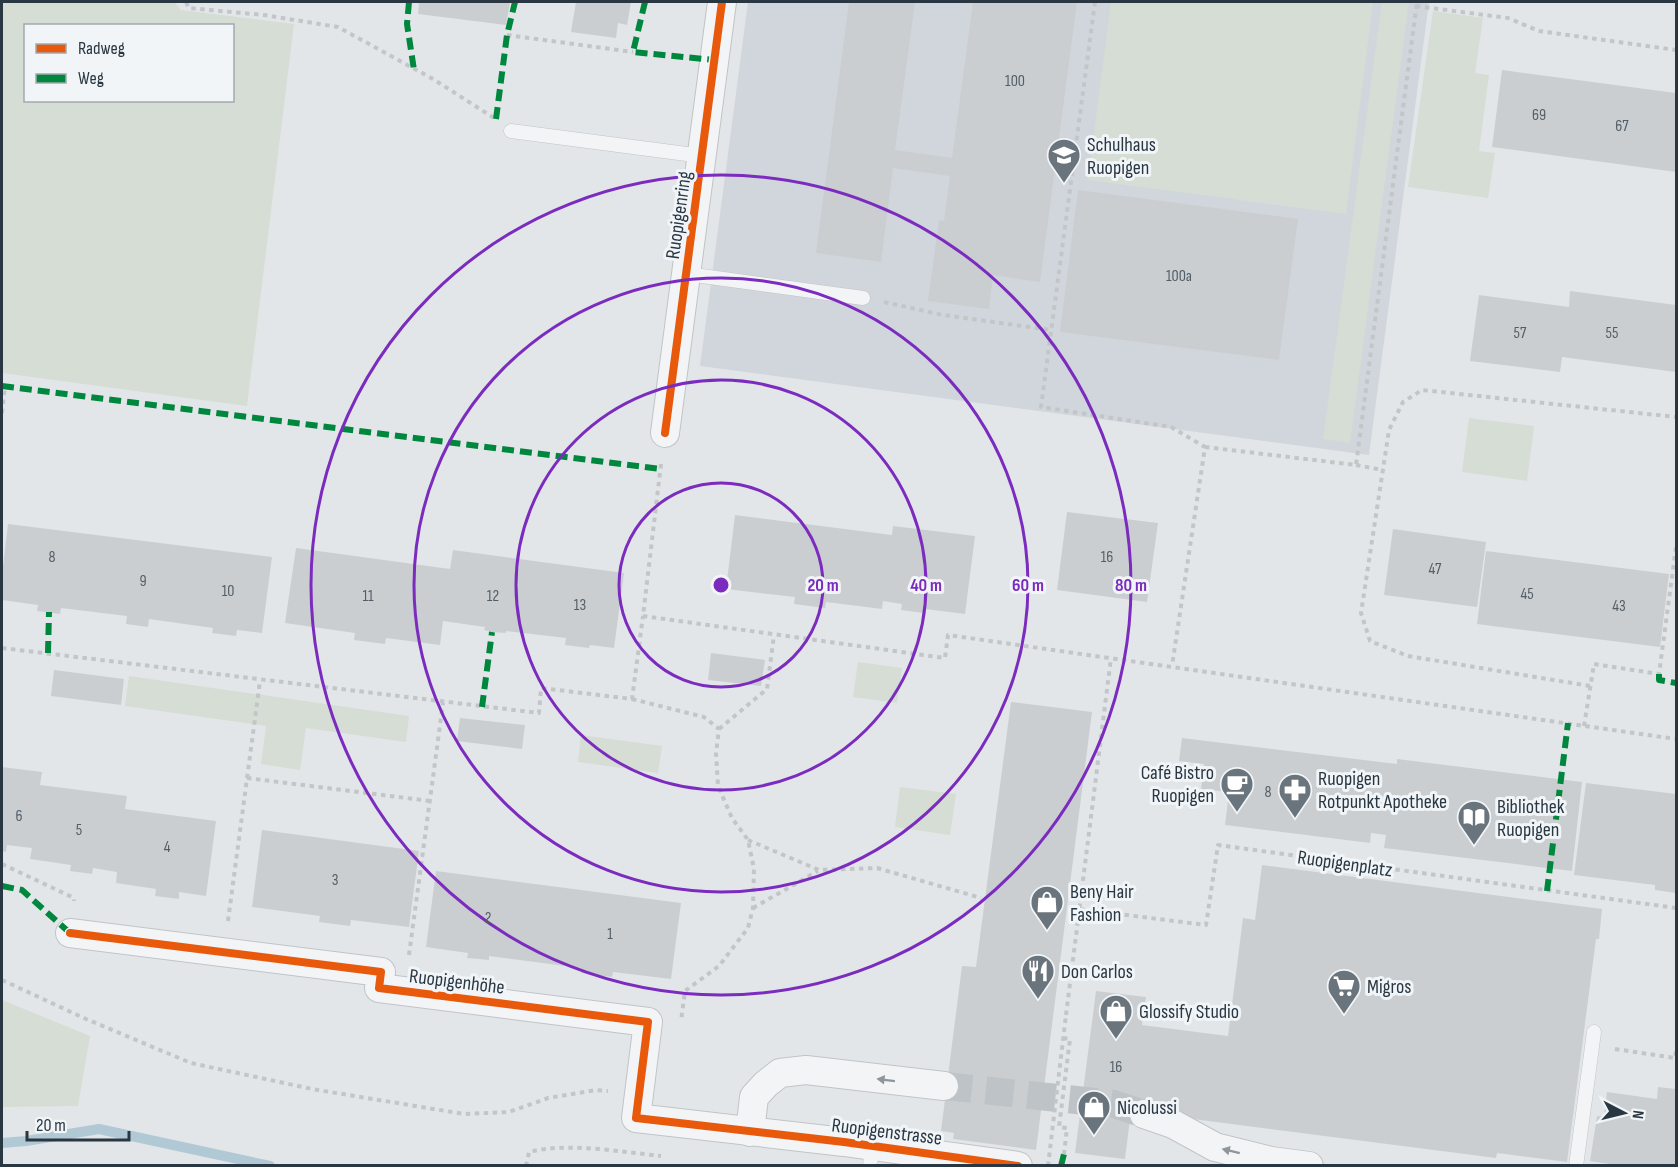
<svg xmlns="http://www.w3.org/2000/svg" width="1678" height="1167" font-family="'Sofia Sans Condensed',sans-serif">
<style>
.built{fill:#d1d6dc}
.green{fill:#d5ddd4;fill-rule:evenodd}
.lines{fill:none;stroke-linecap:round;stroke-linejoin:round}
.stream{stroke:#b1c9d5;stroke-width:10}
.building{fill:#cbced1}
.minor-tunnel{stroke:#bec3c8;stroke-width:28;stroke-dasharray:28 14;stroke-linecap:butt}
.service-casing{stroke:#c1c4c7;stroke-width:15}
.minor-casing{stroke:#c1c4c7;stroke-width:30}
.path{stroke:#c3c6c9;stroke-width:4;stroke-dasharray:4.5 4.5;stroke-linecap:butt}
.service{stroke:#f3f4f6;stroke-width:14}
.minor{stroke:#f3f4f6;stroke-width:28}
.path-bridge{stroke:#c3c6c9;stroke-width:4;stroke-dasharray:4.5 4.5;stroke-linecap:butt}
.quiet{stroke:#00873e;stroke-width:6;stroke-dasharray:12 6;stroke-linecap:butt}
.cycleway-casing{stroke:#f1f5f8;stroke-width:11}
.cycleway{stroke:#e8590c;stroke-width:8}
.oneway{fill:#8e969c}
.ring{fill:none;stroke:#7b2cbf;stroke-width:3}
.labels{text-anchor:middle;stroke-width:6;stroke-linejoin:round;paint-order:stroke}
.number-label{font-size:16px;fill:#525e67}
.poi-label{font-size:20px;fill:#293743;stroke:#f1f5f8;text-anchor:start}
.street-label{font-size:20px;fill:#293743;stroke:#f1f5f8}
.centre{fill:#7b2cbf;stroke:#f1f5f8;stroke-width:3}
.ring-label{font-size:18px;text-anchor:middle;font-weight:bold;fill:#7b2cbf;stroke:#f1f5f8;stroke-width:6;stroke-linejoin:round;paint-order:stroke}
</style>
<rect width="100%" height="100%" fill="#e3e6e9"/>
<path class="built" d="M748 2H1429L1369 455 700 366Z"/>
<g class="green">
<path d="M2 2H175L181 10 294 24 247 406 2 373ZM26 26H232V100H26Z"/>
<path d="M1111 2H1373L1346 214 1088 180Z"/>
<path d="M1382 2H1409L1350 443 1323 439Z"/>
<path d="M1433 11 1483 18 1475 73 1489 75 1479 151 1495 153 1488 198 1408 187Z"/>
<path d="M1469 418 1534 426 1527 481 1462 472Z"/>
<path d="M858 662 902 668 897 703 853 697Z"/>
<path d="M129 676 409 716 406 742 306 728 300 770 261 764 266 726 125 706Z"/>
<path d="M581 735 662 746 658 773 578 762Z"/>
<path d="M900 787 956 794 950 835 895 827Z"/>
<path d="M2 1000 90 1036 78 1106 2 1107Z"/>
</g>
<g class="lines">
<path class="stream" d="M2 1143 26 1141 99 1129 270 1166"/>
</g>
<g class="building">
<path d="M419 2H510L506 25 418 14Z"/>
<path d="M576 2H631L627 25 618 23 616 38 571 32Z"/>
<path d="M849 2H915L895 150 952 158 973 2H1077L1040 282 993 275 989 309 928 301 939 220 944 221 950 176 893 168 881 262 816 253Z"/>
<path d="M1502 70 1676 93V172L1492 147Z"/>
<path d="M1078 190 1298 219 1279 360 1060 332Z"/>
<path d="M1570 291 1676 305V372L1562 357 1560 372 1470 361 1479 295 1569 307Z"/>
<path d="M1067 512 1158 523 1147 602 1057 590Z"/>
<path d="M735 515 892 535 893 526 975 536 965 614 925 609 924 613 901 610 902 604 883 601 882 609 826 602 825 608 794 604 795 597 726 589Z"/>
<path d="M8 524 272 557 262 633 237 630 236 636 212 633 213 628 149 619 148 627 126 624 127 616 61 608 60 614 37 611 38 605 2 600V575Z"/>
<path d="M1393 529 1486 542 1477 607 1384 595Z"/>
<path d="M296 548 450 569 453 550 624 573 614 648 590 645 589 648 565 645 566 638 506 631V633L492 632 484 630 485 627 443 621 440 645 386 638 385 644 354 640 355 633 285 623Z"/>
<path d="M1486 551 1669 574 1660 647 1477 624Z"/>
<path d="M711 653 765 660 761 686 708 680Z"/>
<path d="M54 670 124 679 121 705 51 696Z"/>
<path d="M1011 702 1092 712 1036 1150 953 1139 954 1133 941 1131 962 966 976 967Z"/>
<path d="M460 718 525 725 522 749 457 741Z"/>
<path d="M1182 738 1397 764V759L1582 782 1572 871 1384 848 1386 835 1371 833 1370 843 1225 825 1229 792 1201 789 1204 764 1179 761Z"/>
<path d="M2 767 42 772 40 785 127 796 125 809 216 821 206 896 179 892V899L155 896 156 889 116 883 117 872 93 868 92 874 70 871 71 865 30 859 32 848 7 845 6 852 2 851Z"/>
<path d="M1586 783 1676 794V893L1655 890V885L1574 875Z"/>
<path d="M262 830 419 851 409 927 351 920 350 926 319 922 320 916 252 907Z"/>
<path d="M1262 865 1602 909 1599 939H1596L1567 1162 1497 1153 1496 1158 1131 1111 1125 1159 1075 1153 1096 991 1146 997 1142 1025 1228 1036 1243 918 1255 920Z"/>
<path d="M436 871 681 903 671 979 613 972 612 977 581 973V968L489 956V960L467 958 468 953 426 947Z"/>
<path d="M1658 1087 1676 1089V1166H1622L1590 1161 1597 1116 1604 1117 1607 1092 1657 1099Z"/>
</g>
<g class="lines">
<path class="minor-tunnel" d="M944 1086 1114 1104 1144 1114"/>
<g class="service-casing">
<g id="service">
<path d="M511 131 702 156"/>
<path d="M687 274 863 298"/>
<path d="M870 1166 872 1146"/>
<path d="M1576 1166 1594 1032"/>
</g>
</g>
<g class="minor-casing">
<g id="minor">
<path d="M665 433 722 2"/>
<path d="M70 933 381 972 379 988 648 1022 636 1118 844 1142 1018 1166"/>
<path d="M1144 1114 1173 1124 1215 1147 1271 1161 1309 1166"/>
<path d="M750 1132 754 1097 766 1084 780 1073 806 1070 944 1086"/>
</g>
</g>
<g class="path">
<path d="M186 2 189 8 264 15 338 27 433 79 494 118"/>
<path d="M1095 2 1041 407 1171 427 1205 447 1172 666"/>
<path d="M1416 6 1508 18 1539 31 1676 50"/>
<path d="M507 35 633 52"/>
<path d="M884 302 943 315 1051 330"/>
<path d="M2 413 5 386"/>
<path d="M1205 447 1356 465 1417 2"/>
<path d="M661 464 643 616 945 658 948 635 1676 739"/>
<path d="M1356 465 1383 470"/>
<path d="M2 648 539 713 541 688 632 699 643 616"/>
<path d="M1590 686 1408 656 1370 641 1361 613 1389 430 1403 402 1422 390 1676 417"/>
<path d="M632 699 704 717 719 729 716 753 718 786 732 818 748 840 754 869 753 908 748 928 719 966 685 991 681 1021"/>
<path d="M1584 726 1594 664 1659 674 1676 547"/>
<path d="M719 729 767 689 774 635"/>
<path d="M247 778 430 801"/>
<path d="M748 840 819 870 877 868 981 898"/>
<path d="M2 864 74 898V901"/>
<path d="M753 908 818 871"/>
<path d="M1071 908 1206 925 1218 845 1676 908"/>
<path d="M228 921 260 681"/>
<path d="M409 955 443 703"/>
<path d="M2 980 86 1019 191 1063 312 1089 464 1114 509 1112 548 1098 596 1090 608 1091"/>
<path d="M1066 1015 1111 658"/>
<path d="M1063 1038 1070 1039 1059 1127 1067 1128 1064 1154"/>
<path d="M1615 1049 1675 1058 1676 1051"/>
<path d="M526 1166 529 1152C567 1142 622 1152 661 1156"/>
</g>
<use href="#service" class="service"/>
<use href="#minor" class="minor"/>
<path class="path-bridge" d="M1048 1166 1066 1015"/>
<g class="quiet">
<path d="M409 2 407 24 414 70"/>
<path d="M645 2 633 52 715 60"/>
<path d="M496 119 507 35 515 2"/>
<path d="M2 386 661 469"/>
<path d="M48 653 49 612"/>
<path d="M1659 674V680L1676 683"/>
<path d="M482 707 492 632"/>
<path d="M2 886 22 890 70 933"/>
<path d="M1547 891 1568 723"/>
<path d="M1061 1166 1064 1154"/>
</g>
<g class="cycleway-casing">
<g id="cycleway">
<path d="M665 433 722 2"/>
<path d="M70 933 381 972 379 988 648 1022 636 1118 844 1142 1018 1166"/>
</g>
</g>
<use href="#cycleway" class="cycleway"/>
</g>
<defs><path id="oneway-solid" d="M-6-.8H1V-3.2L6.5 0L1 3.2V.8H-6Z" transform="scale(1.5)"/></defs>
<g class="oneway">
<use href="#oneway-solid" transform="translate(886 1080) rotate(-173)"/>
<use href="#oneway-solid" transform="translate(1231 1151) rotate(-166)"/>
</g>
<g class="ring">
<circle cx="721" cy="585" r="102"/>
<circle cx="721" cy="585" r="205"/>
<circle cx="721" cy="585" r="307"/>
<circle cx="721" cy="585" r="410"/>
</g>
<defs>
<g id="school-pin" transform="scale(1.725)"><path d="M0 17L-7.5 6A9.5 9.5 0 1 1 7.5 6Z" fill="#6a747d" stroke="#f1f5f8"/><path d="M0-5L7-2L0 1L-7-2ZM-4 1L0 2.5L4 1V4Q0 6-4 4Z" fill="#fff"/></g>
<g id="cafe-pin" transform="scale(1.725)"><path d="M0 17L-7.5 6A9.5 9.5 0 1 1 7.5 6Z" fill="#6a747d" stroke="#f1f5f8"/><path d="M-5.5-4.5H6V0H3Q3 3.5 0 3.5H-2.5Q-5.5 3.5-5.5 0ZM3-3.2v2h1.7v-2ZM-6 4.5H4V6H-6Z" fill="#fff"/></g>
<g id="pharmacy-pin" transform="scale(1.725)"><path d="M0 17L-7.5 6A9.5 9.5 0 1 1 7.5 6Z" fill="#6a747d" stroke="#f1f5f8"/><path d="M-2-6h4v4h4v4h-4v4h-4v-4h-4v-4h4Z" fill="#fff"/></g>
<g id="library-pin" transform="scale(1.725)"><path d="M0 17L-7.5 6A9.5 9.5 0 1 1 7.5 6Z" fill="#6a747d" stroke="#f1f5f8"/><path d="M-6-4Q-3-5.5-.7-3.5V5Q-3 3-6 4ZM6-4Q3-5.5 .7-3.5V5Q3 3 6 4Z" fill="#fff"/></g>
<g id="shop-pin" transform="scale(1.725)"><path d="M0 17L-7.5 6A9.5 9.5 0 1 1 7.5 6Z" fill="#6a747d" stroke="#f1f5f8"/><path d="M-5-2.5h2.3a2.7 3.5 0 0 1 5.4 0H5L5.5 6h-11ZM-1.5-2.5h3a1.5 2.3 0 0 0-3 0Z" fill="#fff"/></g>
<g id="restaurant-pin" transform="scale(1.725)"><path d="M0 17L-7.5 6A9.5 9.5 0 1 1 7.5 6Z" fill="#6a747d" stroke="#f1f5f8"/><path d="M-5-6h1v4h1v-4h1v4h1v-4h1v5L-1.5 .5V6h-2V.5L-5-1ZM5-6V6H3V1.5H1.5Q1.5-4 5-6Z" fill="#fff"/></g>
<g id="supermarket-pin" transform="scale(1.725)"><path d="M0 17L-7.5 6A9.5 9.5 0 1 1 7.5 6Z" fill="#6a747d" stroke="#f1f5f8"/><path d="M-6-5.5h2.5l.6 2H6L4.5 2H-2.5L-4.4-4H-6ZM-1.5 3.2a1.3 1.3 0 1 0 .1 0ZM3 3.2a1.3 1.3 0 1 0 .1 0Z" fill="#fff"/></g>
</defs>
<g fill-rule="evenodd">
<use href="#school-pin" x="1064" y="155"/>
<use href="#cafe-pin" x="1237" y="784"/>
<use href="#pharmacy-pin" x="1295" y="790"/>
<use href="#library-pin" x="1474" y="817"/>
<use href="#shop-pin" x="1047" y="902"/>
<use href="#restaurant-pin" x="1038" y="971"/>
<use href="#supermarket-pin" x="1344" y="986"/>
<use href="#shop-pin" x="1116" y="1011"/>
<use href="#shop-pin" x="1094" y="1107"/>
</g>
<g class="labels">
<g class="number-label">
<text x="1015" y="86">100</text>
<text x="1539" y="120">69</text>
<text x="1622" y="131">67</text>
<text x="1179" y="281">100a</text>
<text x="1520" y="338">57</text>
<text x="1612" y="338">55</text>
<text x="52" y="562">8</text>
<text x="1107" y="562">16</text>
<text x="1435" y="574">47</text>
<text x="143" y="586">9</text>
<text x="228" y="596">10</text>
<text x="1527" y="599">45</text>
<text x="368" y="601">11</text>
<text x="493" y="601">12</text>
<text x="580" y="610">13</text>
<text x="1619" y="611">43</text>
<text x="1268" y="797">8</text>
<text x="19" y="821">6</text>
<text x="79" y="835">5</text>
<text x="167" y="852">4</text>
<text x="335" y="885">3</text>
<text x="488" y="923">2</text>
<text x="610" y="939">1</text>
<text x="1116" y="1072">16</text>
</g>
<g class="poi-label">
<text x="1087" y="151">Schulhaus<tspan x="1087" dy="23">Ruopigen</tspan></text>
<text x="1214" y="779" text-anchor="end">Café Bistro<tspan x="1214" dy="23">Ruopigen</tspan></text>
<text x="1318" y="785">Ruopigen<tspan x="1318" dy="23">Rotpunkt Apotheke</tspan></text>
<text x="1497" y="813">Bibliothek<tspan x="1497" dy="23">Ruopigen</tspan></text>
<text x="1070" y="898">Beny Hair<tspan x="1070" dy="23">Fashion</tspan></text>
<text x="1061" y="978">Don Carlos</text>
<text x="1367" y="993">Migros</text>
<text x="1139" y="1018">Glossify Studio</text>
<text x="1117" y="1114">Nicolussi</text>
</g>
<g class="street-label">
<text transform="translate(678 215) rotate(-82)" y="7">Ruopigenring</text>
<text transform="translate(1345 863) rotate(8)" y="7">Ruopigenplatz</text>
<text transform="translate(457 981) rotate(7)" y="7">Ruopigenhöhe</text>
<text transform="translate(887 1131) rotate(7)" y="7">Ruopigenstrasse</text>
</g>
</g>
<circle cx="721" cy="585" r="9" class="centre"/>
<g class="ring-label">
<text x="823" y="591">20 m</text>
<text x="926" y="591">40 m</text>
<text x="1028" y="591">60 m</text>
<text x="1131" y="591">80 m</text>
</g>
<rect width="1678" height="1167" fill="none" stroke="#293743" stroke-width="6"/>
<rect x="24" y="24" width="210" height="78" fill="#f1f5f8" stroke="#a1a9b0" stroke-width="1.5"/>
<rect x="36" y="44" width="30" height="9" fill="#e8590c" stroke="#a1a9b0" stroke-width="1.5"/>
<text x="78" y="54" font-size="18" fill="#293743">Radweg</text>
<rect x="36" y="74" width="30" height="9" fill="#00873e" stroke="#a1a9b0" stroke-width="1.5"/>
<text x="78" y="84" font-size="18" fill="#293743">Weg</text>
<g transform="translate(1624 1113) rotate(97)" stroke="#f1f5f8" stroke-width="4.5" paint-order="stroke">
<path d="M0-4.5L10 22L0 15L-10 22Z" fill="#293743"/>
<text y="-9" font-size="16" font-weight="bold" text-anchor="middle" fill="#293743">N</text>
</g>
<path d="M27 1131v9h102v-9" fill="none" stroke="#293743" stroke-width="3"/>
<text x="36" y="1131" font-size="18" fill="#293743" stroke="#f1f5f8" stroke-width="4.5" paint-order="stroke">20 m</text>
</svg>
